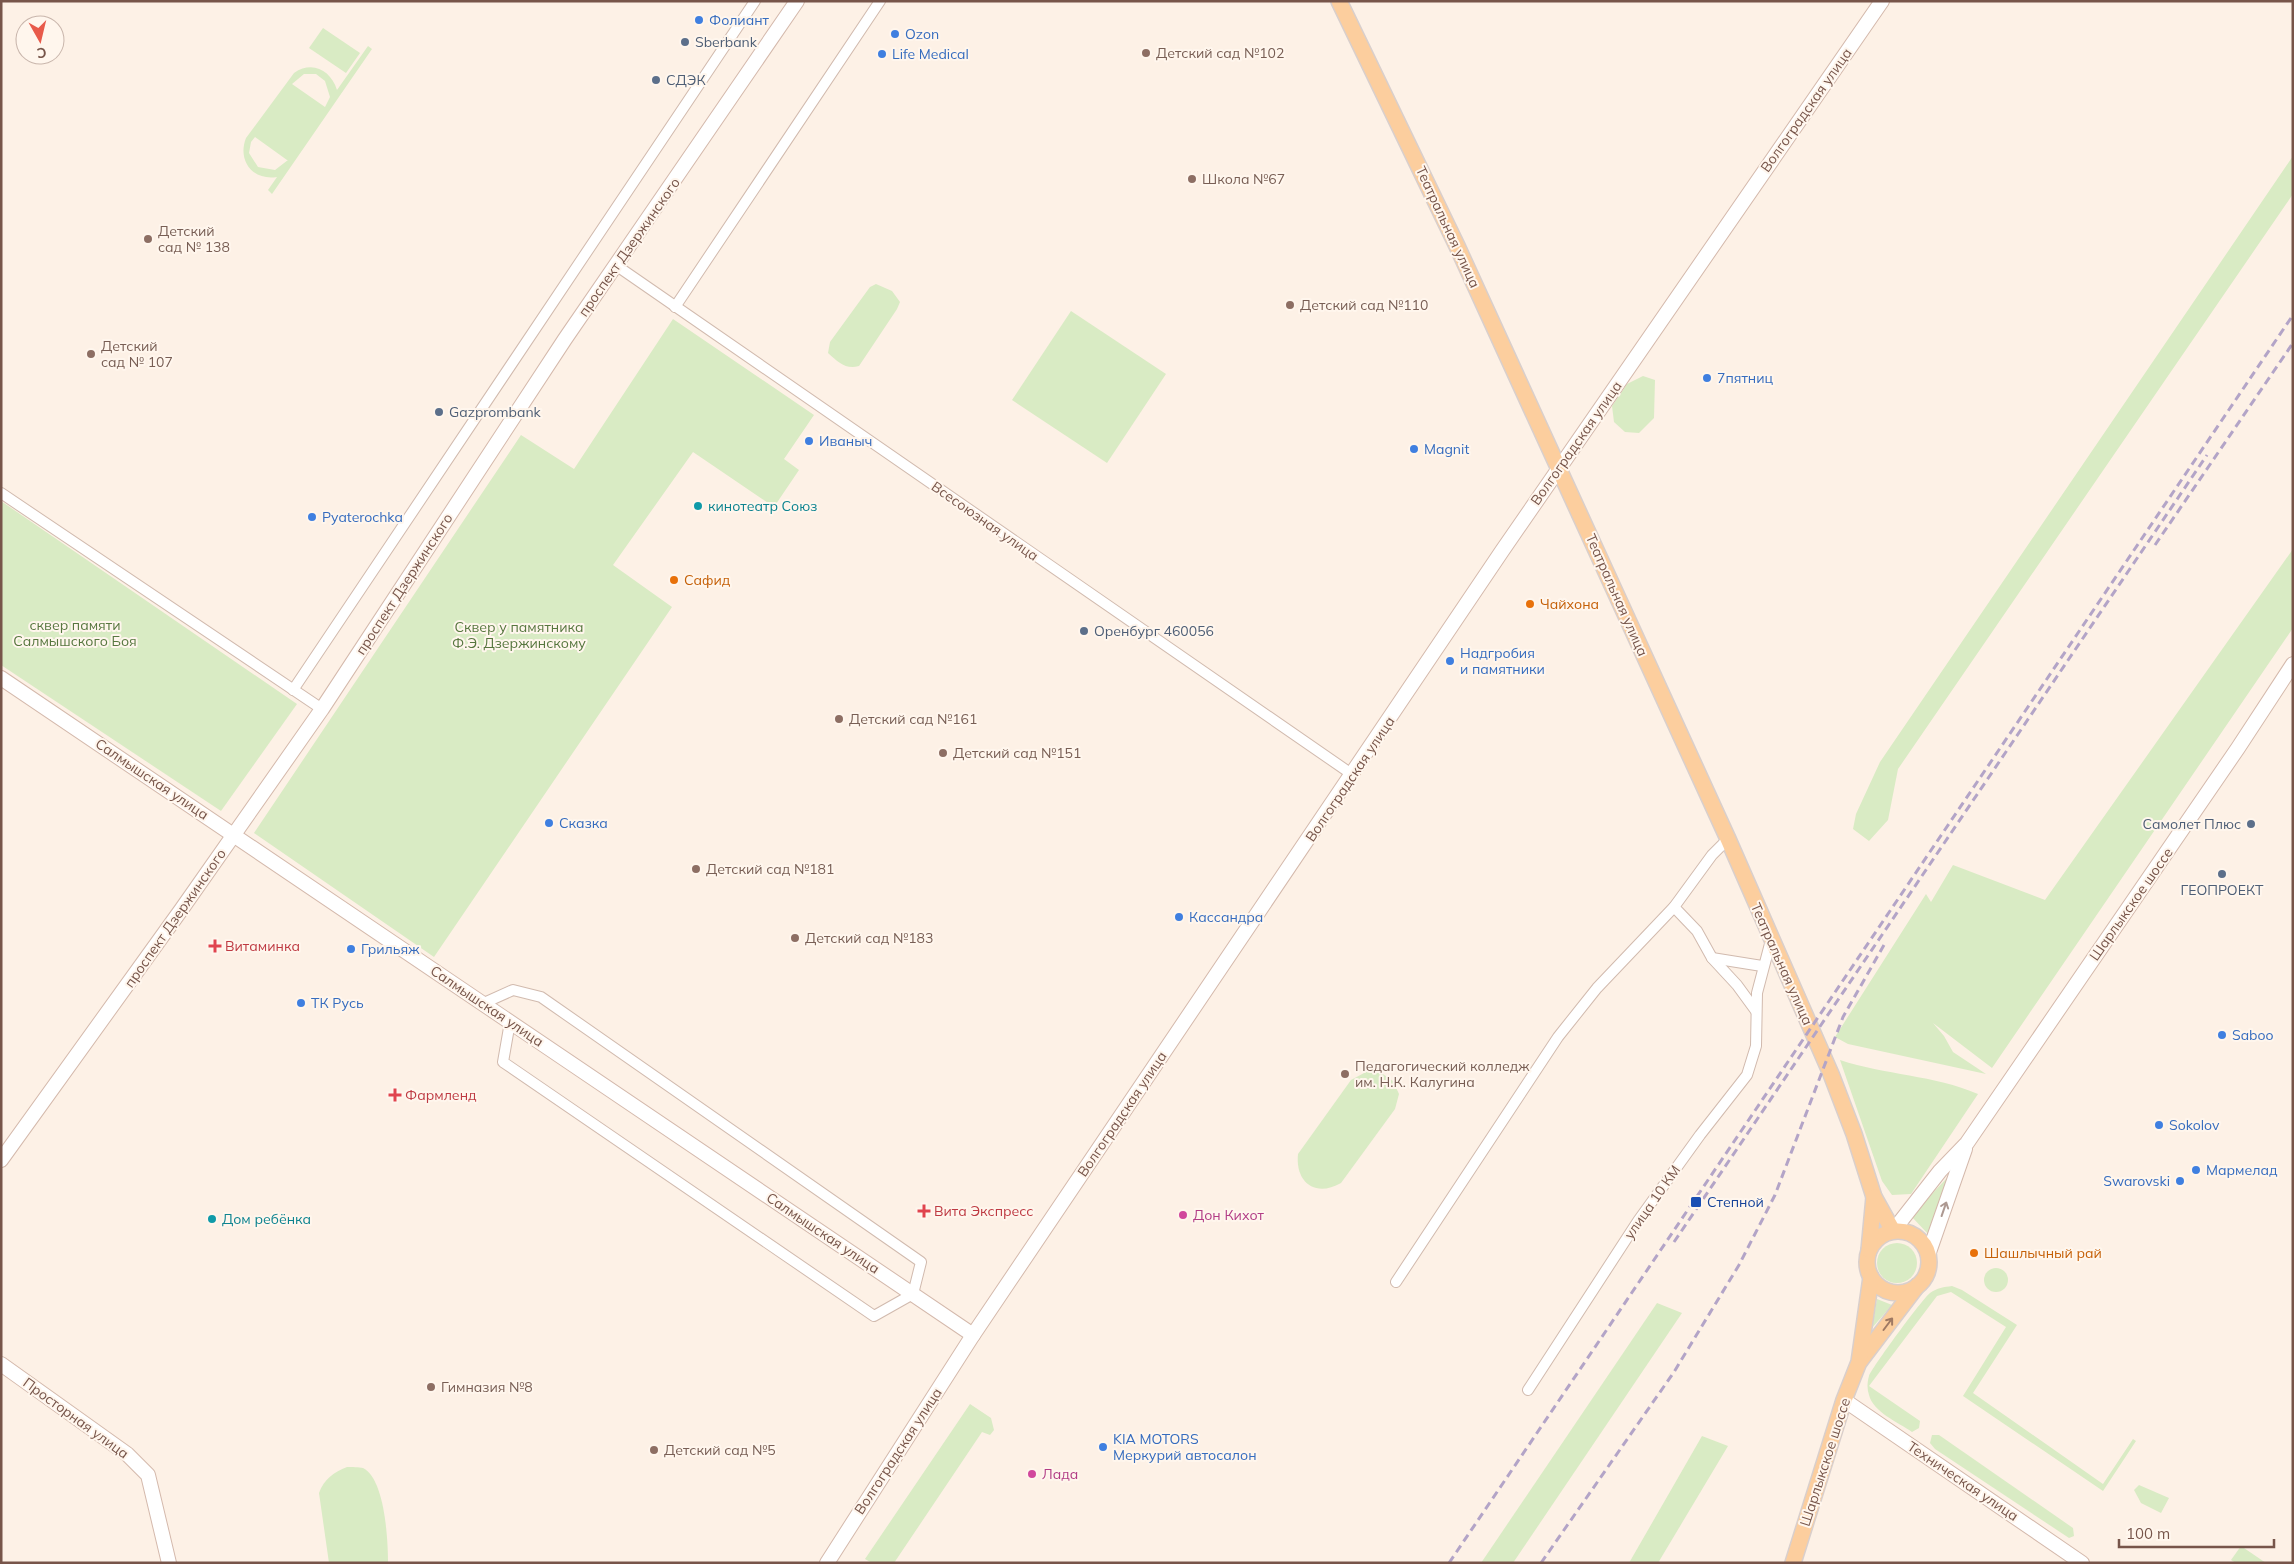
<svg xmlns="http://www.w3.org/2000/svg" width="2294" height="1564" font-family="Mulish,sans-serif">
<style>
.green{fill:#d9ebc4;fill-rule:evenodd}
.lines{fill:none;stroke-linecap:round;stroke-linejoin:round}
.street-casing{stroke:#d1baae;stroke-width:12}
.secondary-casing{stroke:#d4b9ac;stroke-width:16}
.primary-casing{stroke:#d9cfcc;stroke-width:18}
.street{stroke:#fff;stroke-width:10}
.secondary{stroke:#fff;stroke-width:14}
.primary{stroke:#fcce9e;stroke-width:15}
.rail{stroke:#b3a4c7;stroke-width:3;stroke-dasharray:8 5;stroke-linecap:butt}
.oneway{stroke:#ad9992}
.oneway2{stroke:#9f7963}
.shop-dot{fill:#3f7fe0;stroke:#fff6ed;stroke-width:2}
.service-dot{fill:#5c6f8a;stroke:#fff6ed;stroke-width:2}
.education-dot{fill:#8d6e63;stroke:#fff6ed;stroke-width:2}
.culture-dot{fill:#0f9aa8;stroke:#fff6ed;stroke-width:2}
.food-dot{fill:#e8710a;stroke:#fff6ed;stroke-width:2}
.health-dot{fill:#e0444e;stroke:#fff6ed;stroke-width:2}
.transit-dot{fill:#1a4fb4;stroke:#fff6ed;stroke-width:2}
.hotel-dot{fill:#d1479c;stroke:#fff6ed;stroke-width:2}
.labels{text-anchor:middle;stroke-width:4;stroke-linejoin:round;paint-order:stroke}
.shop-label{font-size:14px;fill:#366cbe;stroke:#fff6ed;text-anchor:start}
.service-label{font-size:14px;fill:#4e5e75;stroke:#fff6ed;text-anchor:start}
.education-label{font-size:14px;fill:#785e54;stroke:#fff6ed;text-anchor:start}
.street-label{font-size:14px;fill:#77554a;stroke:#fff6ed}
.culture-label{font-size:14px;fill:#0d838f;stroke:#fff6ed;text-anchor:start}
.food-label{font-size:14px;fill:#c56008;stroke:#fff6ed;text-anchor:start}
.park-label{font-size:14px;fill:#57773f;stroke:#fff6ed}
.health-label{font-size:14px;fill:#be3a42;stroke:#fff6ed;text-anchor:start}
.transit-label{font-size:14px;fill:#164399;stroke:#fff6ed;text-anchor:start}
.hotel-label{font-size:14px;fill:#b23c85;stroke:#fff6ed;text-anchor:start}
</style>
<rect width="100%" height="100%" fill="#fdf1e6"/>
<g class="green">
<path d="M323 28 360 53 346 73 309 48Z"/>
<path d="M368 46 372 49 272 194 268 190 277 177C253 181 237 161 246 138L294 73C313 60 331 71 337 90ZM304 74H316L325 81 330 97 325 107 292 84ZM255 137 287 160H288L275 170 258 167 249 153 251 142Z"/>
<path d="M2293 156V194L1898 769 1888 820 1869 841 1853 829 1856 814 1880 762Z"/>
<path d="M876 284 892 291 900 302 897 309 859 366C846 370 838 362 828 353L830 342 870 287Z"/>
<path d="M1071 311 1166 374 1107 463 1012 400Z"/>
<path d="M673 319 814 415 784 459 799 470 774 507 693 452 613 565 672 607 434 957 254 833 521 435 574 469Z"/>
<path d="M1643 376 1655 380 1654 418 1639 433 1625 432 1614 422 1612 406 1627 384Z"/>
<path d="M1 501 297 704 221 811 1 665Z"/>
<path d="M2293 549V628L1992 1068 1933 1023 1944 1036 1953 1052 1986 1074 1848 1044 1835 1037 1926 894 1931 902 1953 865 2045 900Z"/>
<path d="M1840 1060C1885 1075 1934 1075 1978 1094L1911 1194 1892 1195 1882 1181Z"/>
<path d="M1366 1072H1380L1393 1081 1399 1094 1395 1109 1341 1183C1315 1198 1295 1182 1298 1154L1351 1080Z"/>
<path d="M1947 1178 1929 1235 1911 1216Z"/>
<circle cx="1897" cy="1263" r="20"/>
<circle cx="1996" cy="1280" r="12"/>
<path d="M1952 1286 1962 1290 2017 1325 1973 1393 2103 1484 2133 1439 2136 1441 2103 1491 1963 1396 2006 1327 1951 1292 1937 1296 1869 1386 1920 1421 1919 1428 1912 1432C1898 1422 1873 1412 1869 1395 1867 1389 1867 1383 1869 1376 1871 1369 1923 1298 1930 1293 1937 1288 1944 1287 1952 1286Z"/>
<path d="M1877 1299 1892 1305 1872 1328Z"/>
<path d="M1657 1303 1682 1313 1513 1563H1481Z"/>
<path d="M970 1404 991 1418 994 1430 990 1435 982 1432 894 1563H872L865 1559Z"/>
<path d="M1932 1435H1939L2073 1528 2074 1536 2069 1538 1935 1449 1930 1443Z"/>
<path d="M1702 1436 1728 1446 1658 1563H1629Z"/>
<path d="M347 1467C352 1467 359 1467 363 1468 385 1479 388 1540 388 1563H329L319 1493C324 1479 334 1472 347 1467Z"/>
<path d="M2139 1485 2169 1498 2161 1513 2141 1503 2134 1490Z"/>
<path d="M2241 1546 2266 1563H2236L2231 1560Z"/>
</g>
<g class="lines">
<g class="street-casing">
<g id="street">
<path d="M617 266 1353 775"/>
<path d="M675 307 880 1"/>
<path d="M1 493 322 709"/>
<path d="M293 690 755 1"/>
<path d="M1674 907 1697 931 1712 958 1737 985 1756 1011"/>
<path d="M1712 958 1762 966"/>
<path d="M484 1003 513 990 541 997 921 1262 913 1294 874 1316 503 1062 510 1022"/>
<path d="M1396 1282 1558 1037 1597 988 1674 907 1712 855 1728 839"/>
<path d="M1528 1390 1638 1221 1700 1135 1747 1075 1756 1046 1757 993 1771 940"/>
</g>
</g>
<g class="secondary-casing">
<g id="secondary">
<path d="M1 678 973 1335"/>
<path d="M1 1160 181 910 322 709 565 339 797 1"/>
<path d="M1893 1231 1940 1171 1967 1143 2238 748 2293 664"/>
<path d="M1928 1255 1965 1149"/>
<path d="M1 1364 127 1454 148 1475 169 1563"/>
<path d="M1844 1400 2082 1563"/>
<path d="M827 1563 973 1335 1502 551 1882 1"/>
</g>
</g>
<g class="primary-casing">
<g id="primary">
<path d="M1339 1 1457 246 1728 839 1831 1074 1854 1134 1874 1197 1893 1231"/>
<circle cx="1898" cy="1262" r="31"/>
<path d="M1869 1250 1874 1197"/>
<path d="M1860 1361 1917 1286"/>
<path d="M1793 1563 1844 1400 1859 1362 1871 1277"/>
</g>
</g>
<use href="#street" class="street"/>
<use href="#secondary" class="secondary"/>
<use href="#primary" class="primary"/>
<g class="rail">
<path d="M2155 545 2293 343"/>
<path d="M1674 1242 2207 455"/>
<path d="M1449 1563 2293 315"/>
<path d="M1541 1563 1674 1372 1739 1265 1775 1195 1843 1017 1884 945"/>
</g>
</g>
<defs><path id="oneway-shaft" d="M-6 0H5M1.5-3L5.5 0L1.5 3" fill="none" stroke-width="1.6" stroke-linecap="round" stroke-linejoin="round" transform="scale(1.25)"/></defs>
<use class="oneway" href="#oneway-shaft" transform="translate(1944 1209) rotate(-71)"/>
<use class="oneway2" href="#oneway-shaft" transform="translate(1888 1324) rotate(-53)"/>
<g class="shop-dot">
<circle cx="699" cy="20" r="5"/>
<circle cx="895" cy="34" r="5"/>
<circle cx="882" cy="54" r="5"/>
<circle cx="1707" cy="378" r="5"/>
<circle cx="809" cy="441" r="5"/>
<circle cx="1414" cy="449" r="5"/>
<circle cx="312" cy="517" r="5"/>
<circle cx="1450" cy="661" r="5"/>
<circle cx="549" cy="823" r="5"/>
<circle cx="1179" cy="917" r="5"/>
<circle cx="351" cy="949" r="5"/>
<circle cx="301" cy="1003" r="5"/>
<circle cx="2222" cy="1035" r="5"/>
<circle cx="2159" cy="1125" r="5"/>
<circle cx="2196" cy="1170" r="5"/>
<circle cx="2180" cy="1181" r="5"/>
<circle cx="1103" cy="1447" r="5"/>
</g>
<g class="service-dot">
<circle cx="685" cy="42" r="5"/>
<circle cx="656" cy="80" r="5"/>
<circle cx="439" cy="412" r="5"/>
<circle cx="1084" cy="631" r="5"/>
<circle cx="2251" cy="824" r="5"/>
<circle cx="2222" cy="874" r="5"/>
</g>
<g class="education-dot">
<circle cx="1146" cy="53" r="5"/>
<circle cx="1192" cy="179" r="5"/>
<circle cx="148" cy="239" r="5"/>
<circle cx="1290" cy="305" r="5"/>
<circle cx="91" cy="354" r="5"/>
<circle cx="839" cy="719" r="5"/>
<circle cx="943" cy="753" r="5"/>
<circle cx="696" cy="869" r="5"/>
<circle cx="795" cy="938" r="5"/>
<circle cx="1345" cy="1074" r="5"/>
<circle cx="431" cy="1387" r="5"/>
<circle cx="654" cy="1450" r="5"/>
</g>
<g class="culture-dot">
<circle cx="698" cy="506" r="5"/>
<circle cx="212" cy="1219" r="5"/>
</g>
<g class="food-dot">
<circle cx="674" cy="580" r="5"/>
<circle cx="1530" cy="604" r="5"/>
<circle cx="1974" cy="1253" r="5"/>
</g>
<g class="health-dot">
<path d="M212.5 938.5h5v5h5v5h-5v5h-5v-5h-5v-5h5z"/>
<path d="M392.5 1087.5h5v5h5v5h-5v5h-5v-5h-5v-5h5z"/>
<path d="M921.5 1203.5h5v5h5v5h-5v5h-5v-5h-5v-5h5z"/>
</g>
<rect class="transit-dot" x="1690" y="1196" width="12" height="12" rx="2.5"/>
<g class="hotel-dot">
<circle cx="1183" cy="1215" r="5"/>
<circle cx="1032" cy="1474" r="5"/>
</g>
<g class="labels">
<g class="shop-label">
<text x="709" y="25">Фолиант</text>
<text x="905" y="39">Ozon</text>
<text x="892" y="59">Life Medical</text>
<text x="1717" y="383">7пятниц</text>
<text x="819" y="446">Иваныч</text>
<text x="1424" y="454">Magnit</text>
<text x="322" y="522">Pyaterochka</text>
<text x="1460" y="658">Надгробия<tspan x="1460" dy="16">и памятники</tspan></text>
<text x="559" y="828">Сказка</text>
<text x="1189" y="922">Кассандра</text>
<text x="361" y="954">Грильяж</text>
<text x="311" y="1008">ТК Русь</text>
<text x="2232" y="1040">Saboo</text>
<text x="2169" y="1130">Sokolov</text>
<text x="2206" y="1175">Мармелад</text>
<text x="2170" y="1186" text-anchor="end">Swarovski</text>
<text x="1113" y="1444">KIA MOTORS<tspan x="1113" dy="16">Меркурий автосалон</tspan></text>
</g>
<g class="service-label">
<text x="695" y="47">Sberbank</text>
<text x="666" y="85">СДЭК</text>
<text x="449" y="417">Gazprombank</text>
<text x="1094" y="636">Оренбург 460056</text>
<text x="2241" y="829" text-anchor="end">Самолет Плюс</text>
<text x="2222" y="895" text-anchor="middle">ГЕОПРОЕКТ</text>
</g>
<g class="education-label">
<text x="1156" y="58">Детский сад №102</text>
<text x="1202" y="184">Школа №67</text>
<text x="158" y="236">Детский<tspan x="158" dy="16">сад № 138</tspan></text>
<text x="1300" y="310">Детский сад №110</text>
<text x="101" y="351">Детский<tspan x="101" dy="16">сад № 107</tspan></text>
<text x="849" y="724">Детский сад №161</text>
<text x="953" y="758">Детский сад №151</text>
<text x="706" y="874">Детский сад №181</text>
<text x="805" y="943">Детский сад №183</text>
<text x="1355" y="1071">Педагогический колледж<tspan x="1355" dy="16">им. Н.К. Калугина</tspan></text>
<text x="441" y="1392">Гимназия №8</text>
<text x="664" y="1455">Детский сад №5</text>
</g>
<g class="street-label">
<text transform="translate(1806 110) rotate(-55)" y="5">Волгоградская улица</text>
<text transform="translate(1448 227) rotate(65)" y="5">Театральная улица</text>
<text transform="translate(629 247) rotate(-55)" y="5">проспект Дзержинского</text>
<text transform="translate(1576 443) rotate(-55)" y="5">Волгоградская улица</text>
<text transform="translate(985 521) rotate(35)" y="5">Всесоюзная улица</text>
<text transform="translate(404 584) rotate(-57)" y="5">проспект Дзержинского</text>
<text transform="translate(1617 595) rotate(66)" y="5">Театральная улица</text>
<text transform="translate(152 779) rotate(34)" y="5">Салмышская улица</text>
<text transform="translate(1350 779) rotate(-56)" y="5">Волгоградская улица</text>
<text transform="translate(2131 904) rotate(-55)" y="5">Шарлыкское шоссе</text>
<text transform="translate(175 918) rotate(-55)" y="5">проспект Дзержинского</text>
<text transform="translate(1782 964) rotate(66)" y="5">Театральная улица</text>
<text transform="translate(487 1006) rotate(34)" y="5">Салмышская улица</text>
<text transform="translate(1122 1114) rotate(-56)" y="5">Волгоградская улица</text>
<text transform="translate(1652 1202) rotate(-55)" y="5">улица 10 КМ</text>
<text transform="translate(823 1233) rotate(34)" y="5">Салмышская улица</text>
<text transform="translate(76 1418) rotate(36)" y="5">Просторная улица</text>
<text transform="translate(898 1451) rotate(-57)" y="5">Волгоградская улица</text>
<text transform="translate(1825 1462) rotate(-72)" y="5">Шарлыкское шоссе</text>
<text transform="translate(1963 1481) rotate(34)" y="5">Техническая улица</text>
</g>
<g class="culture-label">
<text x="708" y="511">кинотеатр Союз</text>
<text x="222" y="1224">Дом ребёнка</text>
</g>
<g class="food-label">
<text x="684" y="585">Сафид</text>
<text x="1540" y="609">Чайхона</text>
<text x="1984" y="1258">Шашлычный рай</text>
</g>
<g class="park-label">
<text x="75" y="630">сквер памяти<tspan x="75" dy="16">Салмышского Боя</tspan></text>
<text x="519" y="632">Сквер у памятника<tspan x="519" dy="16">Ф.Э. Дзержинскому</tspan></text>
</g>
<g class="health-label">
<text x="225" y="951">Витаминка</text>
<text x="405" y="1100">Фармленд</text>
<text x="934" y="1216">Вита Экспресс</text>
</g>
<g class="transit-label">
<text x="1707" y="1207">Степной</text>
</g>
<g class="hotel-label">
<text x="1193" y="1220">Дон Кихот</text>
<text x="1042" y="1479">Лада</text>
</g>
</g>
<rect width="2294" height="1564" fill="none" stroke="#77554a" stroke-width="5"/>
<g transform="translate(40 40) rotate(172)"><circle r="24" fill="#fff6ed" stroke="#c9b6ac"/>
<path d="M0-4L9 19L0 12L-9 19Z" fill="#e85a4a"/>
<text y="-8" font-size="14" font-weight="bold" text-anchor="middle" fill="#77554a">С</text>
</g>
<path d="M2119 1539v8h155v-8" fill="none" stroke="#77554a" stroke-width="2.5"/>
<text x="2126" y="1539" font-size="15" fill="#77554a" stroke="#fff6ed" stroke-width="4" paint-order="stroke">100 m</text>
</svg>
